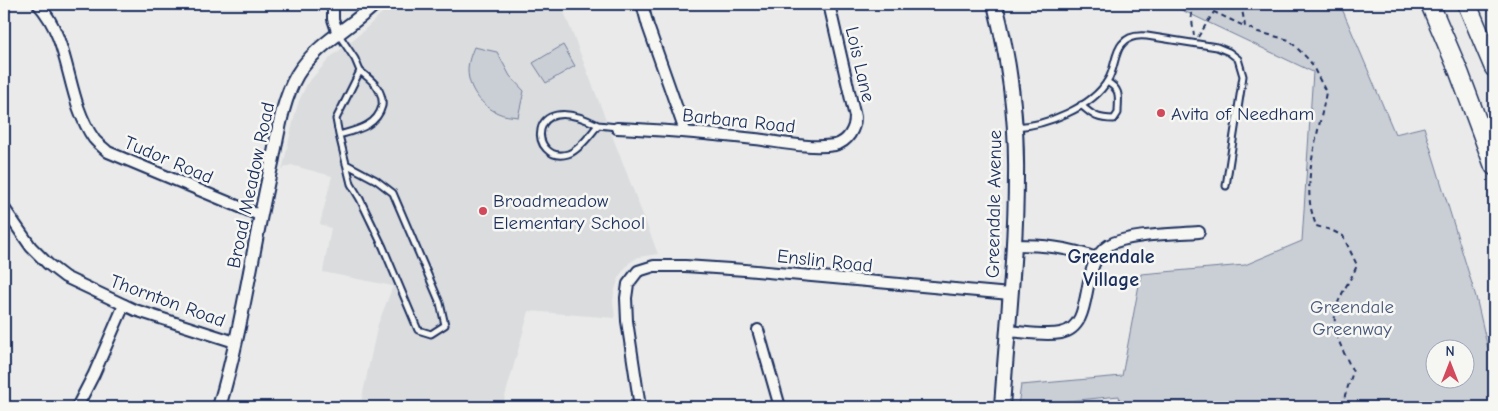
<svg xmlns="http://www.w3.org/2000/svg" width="1498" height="411" font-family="'Comic Neue',sans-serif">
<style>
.built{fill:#dadcde}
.green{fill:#caced5;stroke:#727e9a;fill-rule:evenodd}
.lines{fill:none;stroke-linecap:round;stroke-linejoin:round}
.service-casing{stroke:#1b2f5e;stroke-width:9}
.minor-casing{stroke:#1b2f5e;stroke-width:14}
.tertiary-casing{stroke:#1b2f5e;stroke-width:16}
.secondary-casing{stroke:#1b2f5e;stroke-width:18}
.motorway-casing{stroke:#1b2f5e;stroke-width:21}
.path{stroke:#1b2f5e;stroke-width:2;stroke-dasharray:5 4;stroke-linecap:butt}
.service{stroke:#f6f6f2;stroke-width:5}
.minor{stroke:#f6f6f2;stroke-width:10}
.tertiary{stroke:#f6f6f2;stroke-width:12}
.secondary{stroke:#f6f6f2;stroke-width:14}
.motorway{stroke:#f6f6f2;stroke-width:18}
.poi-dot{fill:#d1495b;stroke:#f6f6f2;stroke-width:2}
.labels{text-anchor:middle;stroke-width:5;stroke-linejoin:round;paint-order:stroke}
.street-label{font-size:19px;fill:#1b2f5e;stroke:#f6f6f2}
.poi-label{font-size:19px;fill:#1b2f5e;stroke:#f6f6f2;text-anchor:start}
.park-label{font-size:19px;fill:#47577c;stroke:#f6f6f2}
.neighbourhood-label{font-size:20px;font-weight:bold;fill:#1b2f5e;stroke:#f6f6f2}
</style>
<rect width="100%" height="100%" fill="#e9eae9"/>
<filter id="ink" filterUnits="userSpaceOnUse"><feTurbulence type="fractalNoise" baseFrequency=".02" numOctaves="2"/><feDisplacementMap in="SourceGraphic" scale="10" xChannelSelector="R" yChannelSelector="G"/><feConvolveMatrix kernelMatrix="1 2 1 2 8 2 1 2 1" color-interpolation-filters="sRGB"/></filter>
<g filter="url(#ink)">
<path class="built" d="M388 4H561L658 254 638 257 629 263 620 275 614 292 613 301 615 318 529 311 502 407H360L378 324 393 286 323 272 331 228 320 224 332 176 291 165 285 167 282 171 295 114 299 101 307 84 331 57 360 34 382 13Z"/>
<g class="green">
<path d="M1169 4H1340L1395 134 1424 127 1476 297 1494 375V407H1121L1119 396 1018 406 1021 385 1122 376 1141 274 1245 265 1302 241 1313 72ZM1436 348H1466V378H1436Z"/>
<path d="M563 45 575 66 546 83 533 63Z"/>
<path d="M474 47 497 52 510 76 524 91 518 117C511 116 504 116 498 113 482 106 468 89 468 70 468 62 471 54 474 47Z"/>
</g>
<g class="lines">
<g class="service-casing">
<g id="service">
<path d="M339 35 355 59 360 71"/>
<path d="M1081 105C1093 116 1098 119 1114 119L1118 113C1118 98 1122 90 1107 82"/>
<path d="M598 125C524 87 530 165 568 154 578 151 592 133 598 125L617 127"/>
<path d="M1015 127C1045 126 1093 107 1108 80 1115 69 1114 53 1122 44 1128 36 1138 35 1147 36L1217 47 1229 52 1238 59 1243 76 1226 186"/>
<path d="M339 135C357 130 377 126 382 106 383 99 381 93 377 87 373 81 366 76 360 71L336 119 339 135 351 184 360 199 383 247 418 330 431 334 445 325 440 303 393 193 376 180 346 164"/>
</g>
</g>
<g class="minor-casing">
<g id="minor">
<path d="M38 4C72 41 65 98 94 139 98 144 104 148 108 152L259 215"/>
<path d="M333 4V19L338 34"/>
<path d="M642 4 648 26 685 131"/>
<path d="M617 128C663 130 709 134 755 139 780 142 809 149 835 145 848 142 855 129 855 117L829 4"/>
<path d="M4 208 31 247 48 264 65 277 135 310 235 342"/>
<path d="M1013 245C1042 245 1068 247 1096 258"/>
<path d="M758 330 780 407"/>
<path d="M1007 331C1024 332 1044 336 1061 333 1097 326 1077 265 1109 245 1128 234 1176 234 1199 232"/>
<path d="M77 407 94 374 124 305"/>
<path d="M640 407 627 321 626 298 628 284 638 271 654 266H685L745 270 1010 294"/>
</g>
</g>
<g class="tertiary-casing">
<path id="tertiary" d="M219 407C243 327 253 244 272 163 278 134 282 101 297 75 315 45 350 28 375 4"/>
</g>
<g class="secondary-casing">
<path id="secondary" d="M995 4C1009 59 1017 119 1016 176 1016 253 1007 331 1002 407"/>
</g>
<g class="motorway-casing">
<g id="motorway">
<path d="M1430 4 1459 72 1494 166"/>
<path d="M1467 4 1494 68"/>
</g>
</g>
<g class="path">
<path d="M1190 4 1194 36"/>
<path d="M1197 4 1244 26"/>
<path d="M1241 4 1245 26 1258 32 1289 40 1310 61 1326 92C1320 129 1306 165 1310 203 1311 211 1314 219 1316 226L1331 230 1343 236 1357 265C1353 276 1346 285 1341 296 1326 325 1341 345 1353 372L1345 395 1344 407"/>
<path d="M1198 37 1214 12"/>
</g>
<use href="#service" class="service"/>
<use href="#minor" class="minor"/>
<use href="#tertiary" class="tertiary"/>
<use href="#secondary" class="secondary"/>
<use href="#motorway" class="motorway"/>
</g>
</g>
<g class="poi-dot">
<circle cx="1161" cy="113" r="5"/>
<circle cx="483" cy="211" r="5"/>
</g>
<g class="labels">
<g class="street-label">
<text transform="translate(861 64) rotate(77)" y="7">Lois Lane</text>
<text transform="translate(739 120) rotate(6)" y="7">Barbara Road</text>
<text transform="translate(169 159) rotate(23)" y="7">Tudor Road</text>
<text transform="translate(250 185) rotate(-78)" y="7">Broad Meadow Road</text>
<text transform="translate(993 204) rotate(-89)" y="7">Greendale Avenue</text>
<text transform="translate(825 260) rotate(6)" y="7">Enslin Road</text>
<text transform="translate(168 300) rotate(20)" y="7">Thornton Road</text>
</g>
<g class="poi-label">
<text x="1171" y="120">Avita of Needham</text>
<text x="493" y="207">Broadmeadow<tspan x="493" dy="22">Elementary School</tspan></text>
</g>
<g class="park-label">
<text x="1352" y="313">Greendale<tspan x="1352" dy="22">Greenway</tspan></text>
</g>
<g class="neighbourhood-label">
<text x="1111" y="263">Greendale<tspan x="1111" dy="23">Village</tspan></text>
</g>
</g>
<rect width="1498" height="411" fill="none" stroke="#f6f6f2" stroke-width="20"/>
<rect x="10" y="10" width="1478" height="391" fill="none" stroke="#1b2f5e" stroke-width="2" filter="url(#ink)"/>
<g transform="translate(1450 364)"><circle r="24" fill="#f6f6f2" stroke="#9ea6b7"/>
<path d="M0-4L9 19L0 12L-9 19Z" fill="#d1495b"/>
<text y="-8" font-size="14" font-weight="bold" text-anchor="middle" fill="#1b2f5e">N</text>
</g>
</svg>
